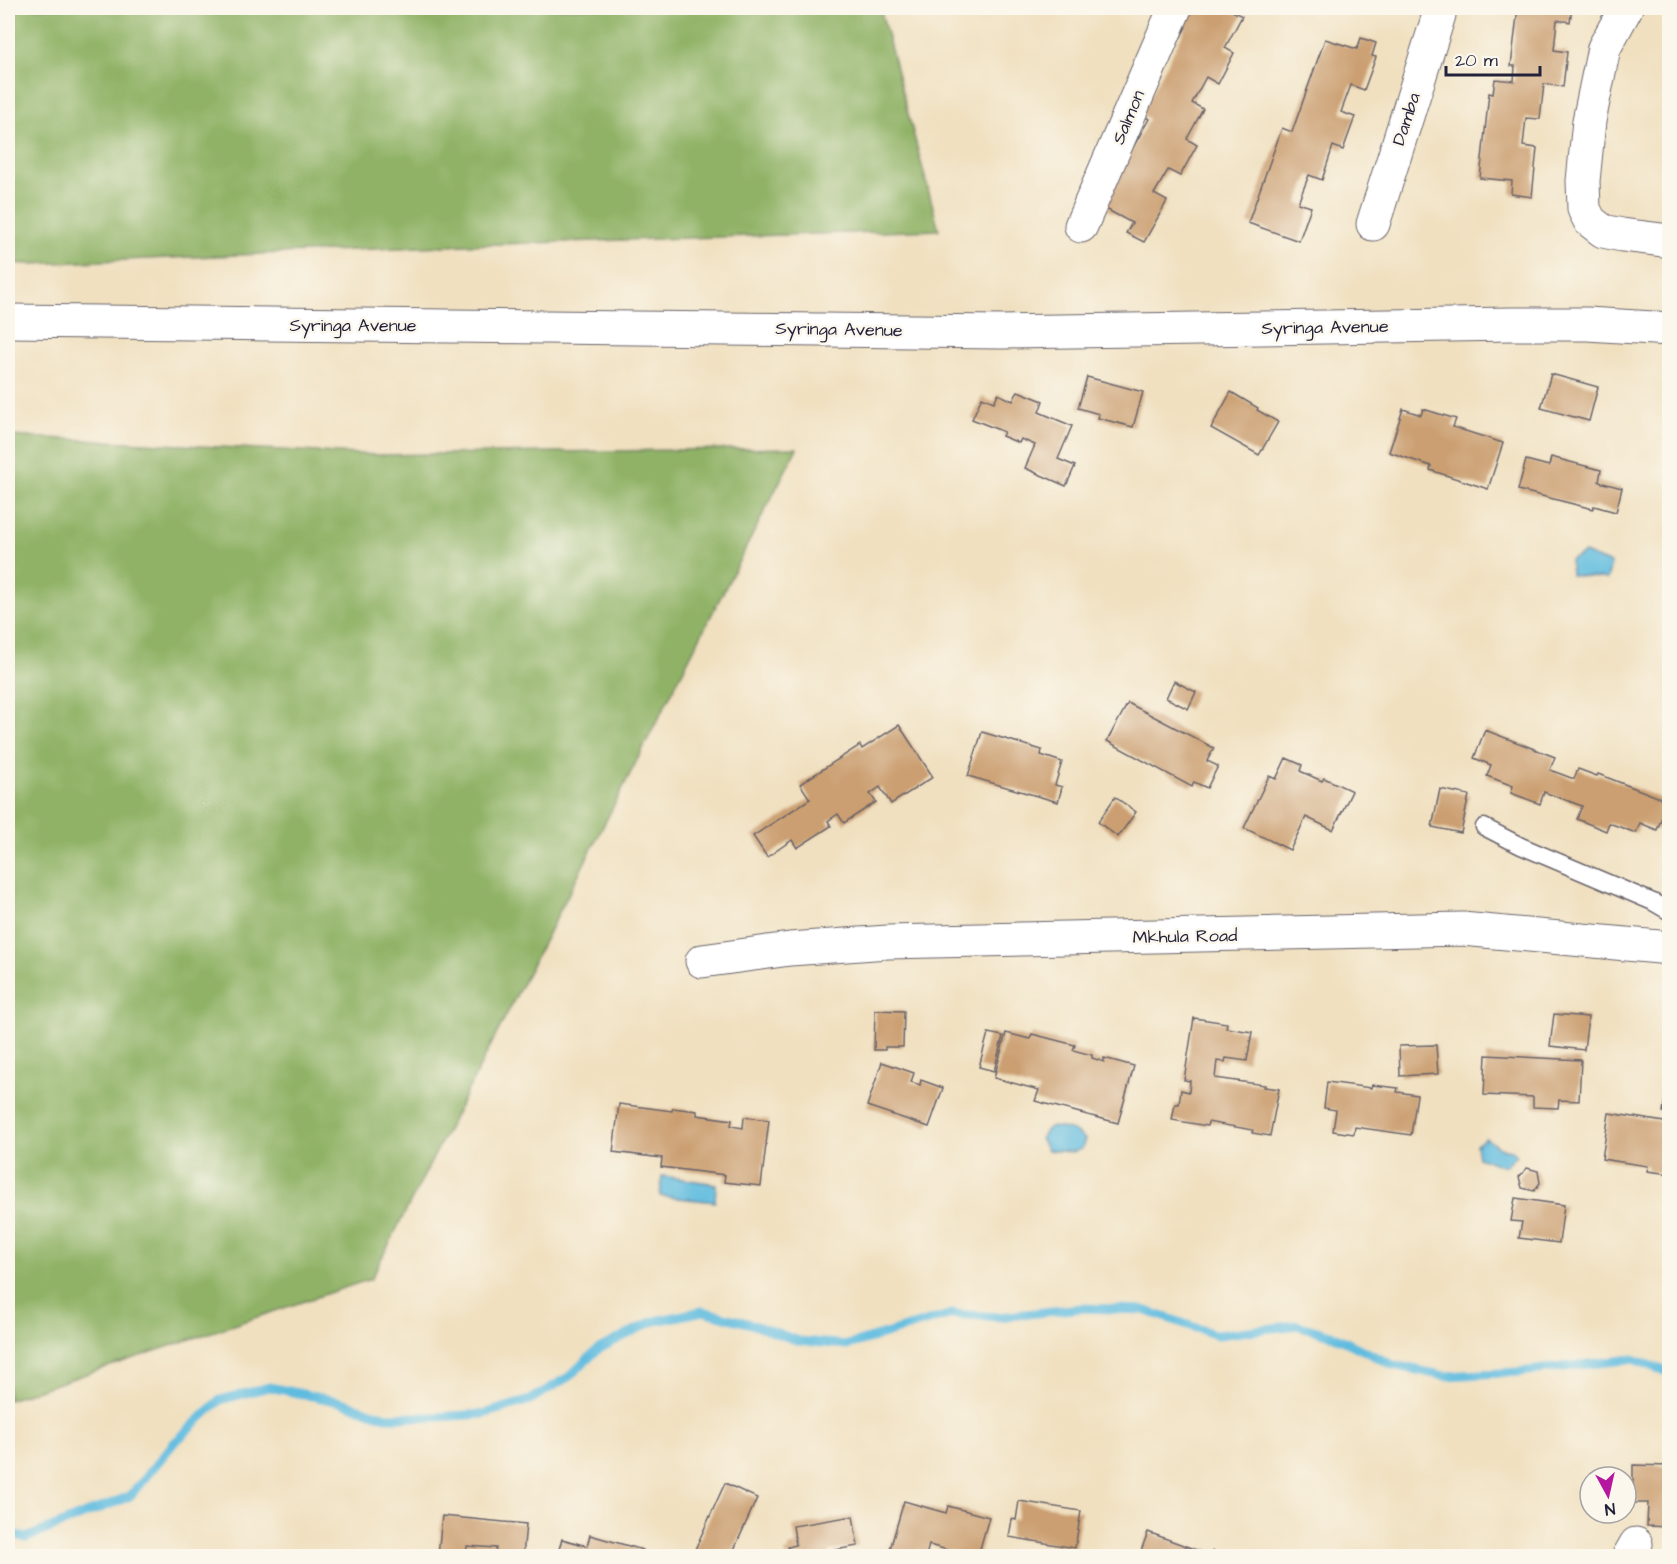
<svg xmlns="http://www.w3.org/2000/svg" width="1677" height="1564" font-family="'Architects Daughter',sans-serif">
<style>
.forest{fill:#90b266;stroke:#596a50;stroke-width:1.5}
.water{fill:#61bcdf;stroke:#426f8d;stroke-width:1.5}
.lines{fill:none;stroke-linecap:round;stroke-linejoin:round}
.stream{stroke:#61bcdf;stroke-width:9}
.building{fill:#cb9f71}
.service-casing{stroke:#6a646a;stroke-width:19}
.minor-casing{stroke:#6a646a;stroke-width:35}
.tertiary-casing{stroke:#6a646a;stroke-width:35}
.service{stroke:#fff;stroke-width:16}
.minor{stroke:#fff;stroke-width:33}
.tertiary{stroke:#fff;stroke-width:33}
.labels{text-anchor:middle;stroke-width:5;stroke-linejoin:round;paint-order:stroke}
.street-label{font-size:18px;fill:#22223b;stroke:#fbf7ec}
</style>
<rect width="100%" height="100%" fill="#fbf7ec"/>
<filter id="ink" filterUnits="userSpaceOnUse"><feTurbulence type="fractalNoise" baseFrequency=".0167" numOctaves="2"/><feDisplacementMap in="SourceGraphic" scale="12" xChannelSelector="R" yChannelSelector="G"/><feConvolveMatrix kernelMatrix="1 2 1 2 8 2 1 2 1" color-interpolation-filters="sRGB"/></filter>
<filter id="wash" filterUnits="userSpaceOnUse"><feTurbulence type="fractalNoise" baseFrequency=".008" numOctaves="4" result="noise"/><feDisplacementMap in="SourceGraphic" scale="24" xChannelSelector="R" yChannelSelector="G"/><feGaussianBlur stdDeviation="1.35" result="paint"/><feColorMatrix in="noise" values="0 0 0 0 0 0 0 0 0 0 0 0 0 0 0 0 0 1.4 0 .05"/><feComposite in="paint" operator="in"/></filter>
<g filter="url(#wash)">
<rect width="100%" height="100%" fill="#f0e0c0"/>
<g class="forest">
<path d="M8 8H880L939 230 467 245 31 264 8 263Z"/>
<path d="M8 436 377 455 797 448 371 1279 8 1400Z"/>
</g>
<g class="water">
<path d="M1584 553 1611 564 1607 579 1571 575 1570 560Z"/>
<path d="M1049 1127C1064 1127 1074 1130 1085 1139L1082 1149 1072 1152 1047 1150 1040 1139Z"/>
<path d="M1486 1138 1499 1148 1512 1150 1516 1156C1512 1159 1507 1165 1503 1166 1500 1166 1482 1158 1478 1157L1476 1145Z"/>
<path d="M662 1176 716 1184 715 1202 660 1196Z"/>
</g>
<g class="lines">
<path class="stream" d="M8 1532 26 1538 130 1496 173 1444 220 1400 269 1387 341 1402 386 1417H437L483 1414 530 1400 570 1376 597 1350 651 1322 703 1311 751 1324 799 1341 848 1345 952 1314 998 1317 1082 1308 1144 1310 1217 1335 1297 1325 1334 1336 1393 1365 1445 1376 1519 1372 1633 1359 1670 1373"/>
</g>
<g id="blocks">
<g class="building">
<path d="M1185 8H1231L1230 10 1242 16 1225 48 1234 53 1218 84 1206 77 1192 103 1203 109 1187 139 1197 145 1180 176 1168 170 1154 194 1167 201 1144 242 1126 233 1132 223 1104 208 1107 194 1149 119 1141 114 1186 27 1177 22Z"/>
<path d="M1518 8H1572L1570 22 1557 20 1554 50 1567 52 1563 87 1544 84 1540 119 1526 118 1523 146 1537 148 1532 197 1511 194 1512 181 1480 178 1489 93 1493 94 1495 79 1514 81 1515 66H1511Z"/>
<path d="M1361 38 1376 43 1372 56 1376 57 1364 90 1351 85 1341 112 1355 117 1343 150 1333 146 1322 180 1309 175 1298 203 1311 207 1299 241 1248 223 1282 128 1292 132 1325 39 1357 49Z"/>
<path d="M1551 374 1598 387 1589 421 1541 408Z"/>
<path d="M1087 377 1143 392 1133 427 1098 418 1099 414 1078 408Z"/>
<path d="M1018 391 1043 401 1039 412 1072 426 1058 459 1075 466 1066 486 1025 468 1035 445 1021 439 1019 443 1002 436 1004 432 972 419 982 397 994 402 998 394 1013 401Z"/>
<path d="M1231 392 1258 408 1257 410 1278 422 1259 455 1211 428Z"/>
<path d="M1403 409 1421 415 1423 409 1456 419 1453 427 1503 443 1488 489 1430 470 1431 466 1389 452Z"/>
<path d="M1551 457 1601 470 1599 482 1622 488 1616 512 1594 506 1593 509 1518 490 1526 460 1549 466Z"/>
<path d="M1174 681 1196 692 1188 709 1166 698Z"/>
<path d="M1128 703 1214 748 1207 761 1218 766 1207 788 1194 782 1192 787 1107 741Z"/>
<path d="M899 725 933 777 891 804 880 787 870 794 876 802 844 823 838 814 828 821 831 826 797 848 792 840 767 857 753 836 810 799 800 784 860 745 862 749Z"/>
<path d="M1485 730 1555 757 1550 770 1574 779 1578 769 1597 776 1598 774 1668 801 1657 830 1640 823 1636 833 1609 823 1606 831 1577 819 1582 806 1544 792 1540 804 1511 793 1513 786 1487 776 1491 765 1474 758Z"/>
<path d="M982 732 1042 750 1041 755 1062 762 1055 785 1062 787 1058 802 968 776Z"/>
<path d="M1286 758 1302 765 1300 771 1322 781 1324 778 1352 791 1333 830 1306 817 1290 850 1244 828 1269 776 1276 779Z"/>
<path d="M1440 789 1469 795 1461 833 1432 827Z"/>
<path d="M1115 797 1136 812 1118 837 1098 822Z"/>
<path d="M875 1010 904 1011 903 1047H885V1050H874Z"/>
<path d="M1554 1014 1588 1017 1584 1050 1550 1046Z"/>
<path d="M1194 1018 1227 1023 1226 1028 1252 1032 1247 1061 1226 1058 1225 1062 1217 1061 1215 1078 1265 1085 1264 1087 1279 1089 1270 1136 1252 1133 1253 1130 1208 1122 1207 1126 1172 1120 1175 1104H1179L1181 1090 1189 1092 1190 1081 1184 1080Z"/>
<path d="M988 1033 1003 1036 994 1071 979 1067Z"/>
<path d="M1006 1033 1030 1039 1032 1034 1075 1045 1073 1050 1092 1055V1058L1104 1062V1058L1134 1066 1118 1123 1035 1101 1039 1090 994 1078Z"/>
<path d="M1436 1045 1438 1074 1400 1076 1399 1046Z"/>
<path d="M1486 1055 1581 1060 1579 1101 1559 1100 1558 1108 1533 1107V1097L1484 1095Z"/>
<path d="M882 1062 914 1073 911 1082 920 1085 921 1080 943 1088 929 1127 867 1106Z"/>
<path d="M1668 1076H1670V1113L1663 1112Z"/>
<path d="M1327 1082 1371 1088 1372 1085 1398 1088 1397 1092 1417 1095 1411 1135 1355 1127 1354 1134 1333 1131 1336 1110 1324 1108Z"/>
<path d="M619 1104 672 1111 673 1108 697 1111V1115L732 1120 731 1126 743 1128 744 1117 769 1120 761 1186 724 1182 725 1175 661 1167 662 1158 613 1152Z"/>
<path d="M1609 1113 1670 1123V1174L1647 1171 1648 1166 1602 1159Z"/>
<path d="M1527 1168 1538 1171 1540 1183 1534 1191 1522 1188 1519 1177Z"/>
<path d="M1515 1198 1564 1205 1559 1243 1519 1238 1522 1222 1511 1221Z"/>
<path d="M1633 1465 1670 1466V1527L1647 1526 1648 1503H1633Z"/>
<path d="M725 1483 757 1498 733 1552 737 1554 736 1556H692Z"/>
<path d="M904 1501 946 1513 948 1506 989 1517 978 1556H970L929 1545 926 1556H888Z"/>
<path d="M1019 1501 1081 1511 1075 1548 1009 1537 1012 1519 1016 1520Z"/>
<path d="M442 1516 526 1524 523 1556H495L496 1548 467 1546 466 1556H438Z"/>
<path d="M853 1516 858 1546 829 1551 830 1556H786L785 1552 788 1551V1547L796 1545 793 1526Z"/>
<path d="M1148 1532 1210 1555 1212 1551 1225 1556H1139Z"/>
<path d="M590 1535 643 1550 641 1556H557L562 1539 587 1546Z"/>
</g>
</g>
</g>
<g filter="url(#ink)">
<use href="#blocks" fill-opacity="0" stroke="#6a646a" stroke-width="1.5"/>
<g class="lines">
<g class="service-casing">
<path id="service" d="M1484 827 1521 846 1653 902 1670 912"/>
</g>
<g class="minor-casing">
<g id="minor">
<path d="M1626 8 1604 48 1589 121 1583 181 1584 209 1590 221 1603 231 1622 235 1670 241"/>
<path d="M1373 224 1439 15"/>
<path d="M1081 226 1175 8"/>
<path d="M702 961 790 949 888 942 1462 929 1670 948"/>
<path d="M1629 1556 1636 1544"/>
</g>
</g>
<g class="tertiary-casing">
<path id="tertiary" d="M8 321 1001 332 1512 324H1587L1670 329"/>
</g>
<use href="#service" class="service"/>
<use href="#minor" class="minor"/>
<use href="#tertiary" class="tertiary"/>
</g>
</g>
<g class="labels">
<g class="street-label">
<text transform="translate(1128 117) rotate(-67)" y="6">Salmon</text>
<text transform="translate(1406 119) rotate(-72)" y="6">Damba</text>
<text x="353" y="331">Syringa Avenue</text>
<text transform="translate(1325 327) rotate(-1)" y="6">Syringa Avenue</text>
<text transform="translate(839 329) rotate(1)" y="6">Syringa Avenue</text>
<text transform="translate(1185 936) rotate(-1)" y="6">Mkhula Road</text>
</g>
</g>
<rect width="1677" height="1564" fill="none" stroke="#fbf7ec" stroke-width="30"/>
<g transform="translate(1608 1495) rotate(172)"><circle r="28" fill="#fbf7ec" stroke="#a4a2a5" stroke-width="1.5"/>
<path d="M0-4.5L10 22L0 15L-10 22Z" fill="#b5179e"/>
<text y="-9" font-size="16" font-weight="bold" text-anchor="middle" fill="#22223b">N</text>
</g>
<path d="M1446 66v9h94v-9" fill="none" stroke="#22223b" stroke-width="3"/>
<text x="1455" y="66" font-size="18" fill="#22223b" stroke="#fbf7ec" stroke-width="4.5" paint-order="stroke">20 m</text>
</svg>
